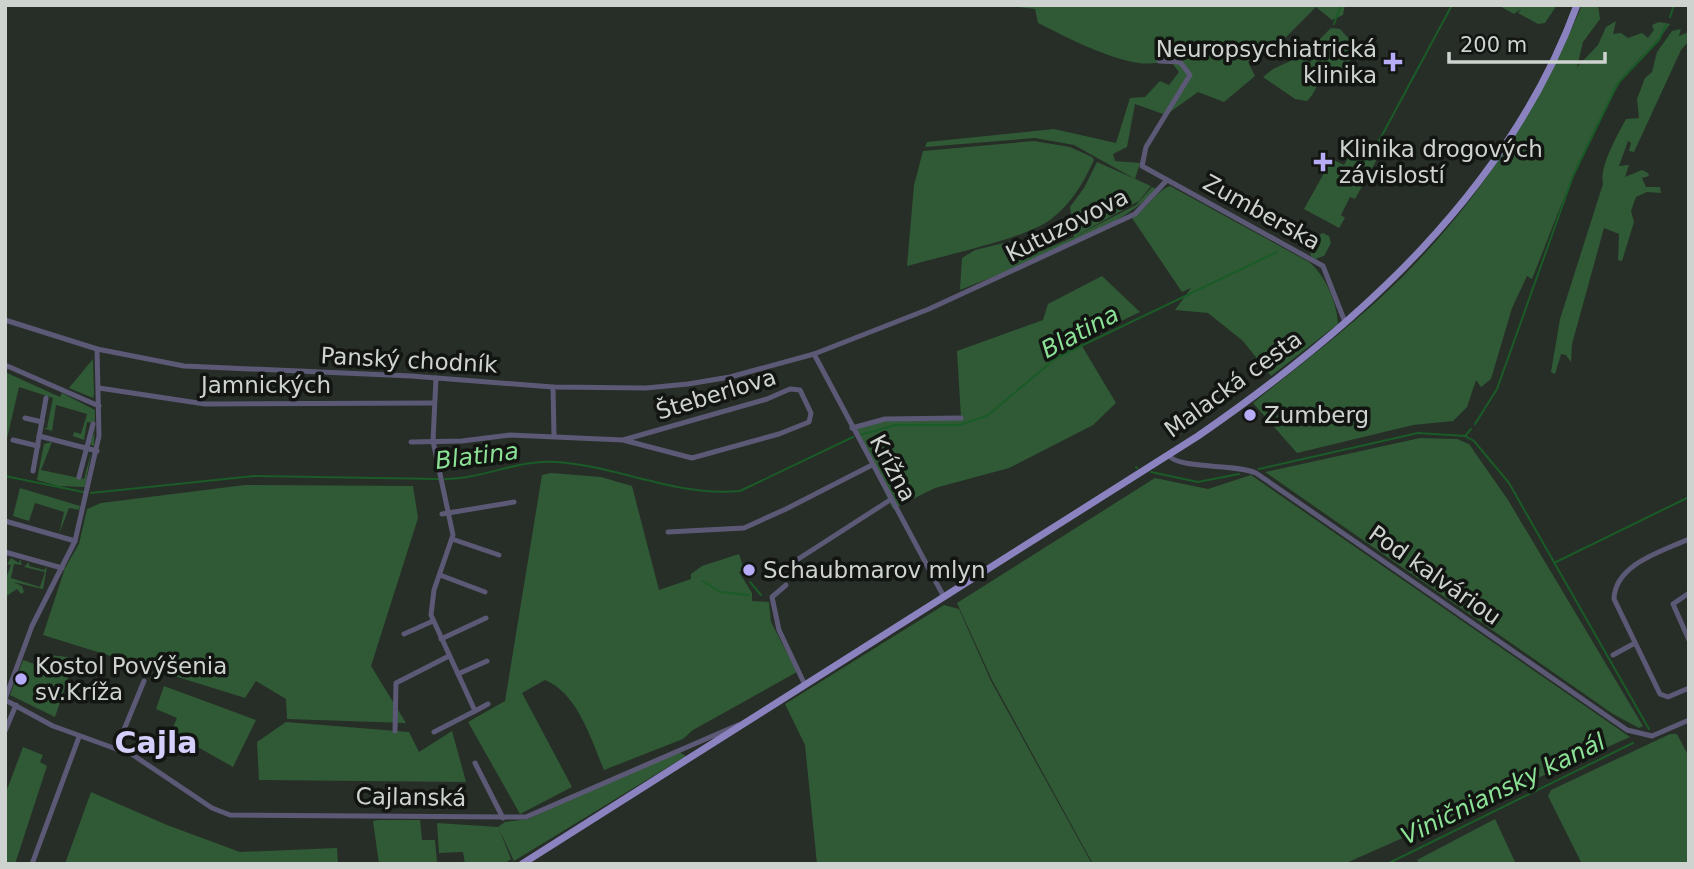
<svg xmlns="http://www.w3.org/2000/svg" width="1694" height="869" font-family="'DejaVu Sans',sans-serif">
<style>
.green{fill:#2f5a35}
.lines{fill:none;stroke-linecap:round;stroke-linejoin:round}
.stream{stroke:#1a5b27;stroke-width:2}
.minor{stroke:#5c5976;stroke-width:5}
.major{stroke:#8b83c0;stroke-width:7}
.poi-dot{fill:#b6acf8;stroke:#121512;stroke-width:2.5}
.labels{text-anchor:middle;stroke-width:7;stroke-linejoin:round;paint-order:stroke}
.poi-label{font-size:23px;fill:#ced3cf;stroke:#121512;text-anchor:start}
.street-label{font-size:23px;fill:#ced3cf;stroke:#121512}
.water-label{font-size:24px;font-style:italic;fill:#8be195;stroke:#121512}
.district-label{font-size:30px;font-weight:bold;fill:#d4cffb;stroke:#121512}
</style>
<rect width="100%" height="100%" fill="#272e27"/>
<g class="green">
<path d="M1000 5H1345L1343 15 1332 20 1316 7 1280 43 1274 40 1248 62 1255 76 1224 102 1198 92 1166 115 1135 104 1127 147 1113 154 1115 161 1140 163 1135 179 1074 145 1035 138 925 147 927 142 1054 129 1116 143 1130 98 1145 97 1160 81 1169 85 1179 72 1172 63C1160 61 1150 65 1139 63 1106 58 1068 38 1038 23L1035 9Z"/>
<path d="M1498 5H1557L1545 23 1538 24 1518 13 1521 9 1514 14Z"/>
<path d="M1582 5H1598L1600 19 1583 42 1577 67 1598 45 1606 27 1616 21 1613 34 1621 33 1628 38 1642 33 1648 38 1654 30 1652 25 1659 22 1670 24C1655 47 1631 63 1618 86 1582 146 1558 214 1532 279L1527 276 1512 308 1491 379 1481 387 1476 380 1467 407 1453 421 1413 425 1297 453 1253 403C1295 369 1337 337 1377 301 1467 219 1535 117 1582 5Z"/>
<path d="M1331 28 1340 29 1349 39H1356C1353 55 1350 65 1337 74L1326 73C1317 80 1317 92 1307 101L1295 99 1263 77 1273 69 1299 57 1311 62 1309 50Z"/>
<path d="M1681 29 1679 36 1689 32V41L1681 50 1634 152 1629 151 1631 143 1628 141 1619 166 1629 165 1625 177 1642 170 1648 173 1649 176 1642 178 1646 187H1660L1661 193 1647 192 1636 197 1631 211 1634 222 1622 261 1618 260 1619 234 1604 228 1572 344 1571 362 1566 355 1561 354 1555 374 1551 372 1560 319 1603 184C1599 167 1617 136 1626 119L1639 118 1637 99 1645 78 1652 72 1657 52 1672 31Z"/>
<path d="M1358 139 1381 152 1355 199 1350 197 1341 215 1345 218 1339 228 1304 209 1332 159 1344 165Z"/>
<path d="M1034 141 1070 147 1092 157 1094 160C1083 184 1071 204 1050 220 1024 239 942 256 907 266L914 185 923 151Z"/>
<path d="M1097 162 1151 186 1139 201 1074 237 1136 205 1152 187 1156 189C1122 230 1012 269 960 290L962 258 975 250 1012 241 1019 254 1027 257 1074 237 1070 207 1084 188Z"/>
<path d="M1170 186 1309 262C1325 275 1337 302 1338 324L1271 376 1243 341 1208 313 1175 310 1191 288 1182 292 1132 218C1146 210 1156 191 1170 186Z"/>
<path d="M1323 233 1329 236 1331 243 1324 256 1315 259 1311 256C1308 248 1314 236 1323 233Z"/>
<path d="M1102 276 1140 312 1079 341 1116 403 1093 425 1009 468 935 488 893 509 853 428 869 422 961 418 957 351 1043 320 1048 304Z"/>
<path d="M93 359 94 395 93 398 69 388Z"/>
<path d="M5 372 60 397 62 393 95 410 94 446 89 444 95 431 92 429 93 423 87 422 84 440 73 436 74 432 81 434 87 414 56 405 52 431 43 428H47L53 398 19 387 5 447Z"/>
<path d="M1420 438 1457 439 1469 444 1508 500 1643 726 1639 728 1613 714 1265 472Z"/>
<path d="M52 442 41 470 84 479 91 453 85 487 58 486 37 480 44 444Z"/>
<path d="M551 473 601 477 632 486 659 590 691 579V574L702 566 739 554 744 569 739 572 752 593V601L769 602 771 622 797 672 693 730 683 739 604 770C591 739 578 694 545 680L522 693 572 787 520 814 468 722 505 701 542 475Z"/>
<path d="M1251 475 1630 737 1344 864H1093L992 680 957 603 1155 478 1208 489Z"/>
<path d="M245 485 413 486 418 518 371 666 406 723 287 719 286 699 256 681 245 698 43 635 65 568 79 544 87 509 101 503Z"/>
<path d="M20 488 80 506 79 510 69 508 59 534 64 512 35 503 29 521 13 516Z"/>
<path d="M11 558 19 563 20 559 22 565 14 564 11 578 40 587 45 572 24 567 29 562V566L44 570 47 567 43 589 13 582 22 586 24 592 21 594 17 589 5 597V581L11 565 7 564Z"/>
<path d="M944 605 959 609 991 681 1092 864H817L805 745 785 704Z"/>
<path d="M50 655 75 658 55 717 10 695 23 660 46 668Z"/>
<path d="M164 686 256 720 233 767 171 732 177 718 156 709Z"/>
<path d="M286 722 409 732 419 752 452 731 466 782 259 780 257 742Z"/>
<path d="M1670 734H1677L1689 757V864H1582L1548 796 1551 790Z"/>
<path d="M23 747 43 755 40 762 47 766 15 864H5V795Z"/>
<path d="M677 751 686 756 514 861 499 829 511 859 504 864H465L463 852 439 853 437 823 498 827 505 822 528 819Z"/>
<path d="M91 792 167 825 240 852 337 848 338 864H65Z"/>
<path d="M1495 819 1516 864H1420L1417 860Z"/>
<path d="M378 820H420L422 840H435L437 862 379 864 373 821Z"/>
</g>
<g class="lines">
<g class="stream">
<path d="M1670 17 1674 5"/>
<path d="M1334 24 1341 5"/>
<path d="M1372 154 1452 5"/>
<path d="M1475 424 1497 389 1573 176 1618 83 1659 40 1666 25"/>
<path d="M860 435 896 425H959L987 416 1056 358 1277 252"/>
<path d="M1465 436 1471 429"/>
<path d="M1136 467 1137 468"/>
<path d="M1259 469 1418 433 1465 436 1474 441 1509 483 1649 729"/>
<path d="M1151 472 1198 482 1239 474"/>
<path d="M5 476 83 492"/>
<path d="M445 479C482 479 519 459 556 462 618 466 677 497 740 491L853 437"/>
<path d="M91 493 254 476 439 479"/>
<path d="M1554 563 1689 497"/>
<path d="M703 581 720 592 749 595"/>
<path d="M750 582 761 595"/>
<path d="M1387 864 1633 743"/>
</g>
<g class="minor">
<path d="M1159 61 1180 62 1190 75 1146 147 1142 166 1323 266 1345 322"/>
<path d="M5 320 97 349 184 366 411 376 553 387 646 388 688 384 730 377 814 354 929 309 1135 214 1167 180"/>
<path d="M814 354 944 597"/>
<path d="M5 365 99 406"/>
<path d="M553 387 554 435"/>
<path d="M99 388 205 404 434 403"/>
<path d="M25 418 42 422"/>
<path d="M852 428 885 419 961 418"/>
<path d="M39 436 97 451"/>
<path d="M13 440 38 446"/>
<path d="M411 442 462 441 510 435 623 440 767 399 790 389 800 390 811 413 809 422 779 434 692 458 623 440"/>
<path d="M1168 455C1180 470 1234 463 1256 473L1627 730 1652 736 1689 720"/>
<path d="M33 471 46 398"/>
<path d="M79 477 93 424"/>
<path d="M442 514 514 502"/>
<path d="M5 521 75 541"/>
<path d="M668 532 744 528 786 509 872 465"/>
<path d="M452 539 499 555"/>
<path d="M1689 539C1663 551 1615 564 1614 599L1660 694 1668 697 1689 688"/>
<path d="M5 552 62 568"/>
<path d="M789 565 890 500"/>
<path d="M440 575 485 592"/>
<path d="M786 585 772 597 779 630 805 685"/>
<path d="M1689 593 1673 604 1689 640"/>
<path d="M404 634 433 621"/>
<path d="M441 639 486 618"/>
<path d="M1613 655 1635 643"/>
<path d="M458 674 487 661"/>
<path d="M5 699 32 626 75 541 99 436 97 349"/>
<path d="M5 700 53 726 133 755 212 808 230 815 526 817 738 725"/>
<path d="M475 711 488 704"/>
<path d="M5 731 16 705"/>
<path d="M395 731 396 683 449 656"/>
<path d="M434 732 475 711 431 615 434 590 453 535 433 441 436 378"/>
<path d="M116 749 144 681"/>
<path d="M475 763 503 818"/>
<path d="M32 864 79 737"/>
</g>
<path class="major" d="M522 864 1198 436C1356 327 1509 191 1577 5"/>
</g>
<g class="poi-dot">
<path d="M1389.5 51.5h7v7h7v7h-7v7h-7v-7h-7v-7h7z"/>
<path d="M1319.5 151.5h7v7h7v7h-7v7h-7v-7h-7v-7h7z"/>
<circle cx="1250" cy="415" r="7"/>
<circle cx="749" cy="570" r="7"/>
<circle cx="21" cy="679" r="7"/>
</g>
<g class="labels">
<g class="poi-label">
<text x="1377" y="57" text-anchor="end">Neuropsychiatrická<tspan x="1377" dy="26">klinika</tspan></text>
<text x="1339" y="157">Klinika drogových<tspan x="1339" dy="26">závislostí</tspan></text>
<text x="1264" y="423">Zumberg</text>
<text x="763" y="578">Schaubmarov mlyn</text>
<text x="35" y="674">Kostol Povýšenia<tspan x="35" dy="26">sv.Kríža</tspan></text>
</g>
<g class="street-label">
<text transform="translate(1262 212) rotate(29)" y="8">Zumberska</text>
<text transform="translate(1067 225) rotate(-27)" y="8">Kutuzovova</text>
<text transform="translate(409 360) rotate(3)" y="8">Panský chodník</text>
<text transform="translate(1233 384) rotate(-36)" y="8">Malacká cesta</text>
<text x="266" y="393">Jamnických</text>
<text transform="translate(716 394) rotate(-17)" y="8">Šteberlova</text>
<text transform="translate(893 468) rotate(62)" y="8">Krížna</text>
<text transform="translate(1435 575) rotate(35)" y="8">Pod kalváriou</text>
<text transform="translate(411 797) rotate(1)" y="8">Cajlanská</text>
</g>
<g class="water-label">
<text transform="translate(1080 332) rotate(-28)" y="8">Blatina</text>
<text transform="translate(477 456) rotate(-7)" y="8">Blatina</text>
<text transform="translate(1503 789) rotate(-26)" y="8">Viničniansky kanál</text>
</g>
<g class="district-label">
<text x="156" y="753">Cajla</text>
</g>
</g>
<rect width="1694" height="869" fill="none" stroke="#ced3cf" stroke-width="14"/>
<path d="M1449 52v10h156v-10" fill="none" stroke="#ced3cf" stroke-width="3.5"/>
<text x="1460" y="52" font-size="21" fill="#ced3cf" stroke="#121512" stroke-width="5" paint-order="stroke">200 m</text>
</svg>
